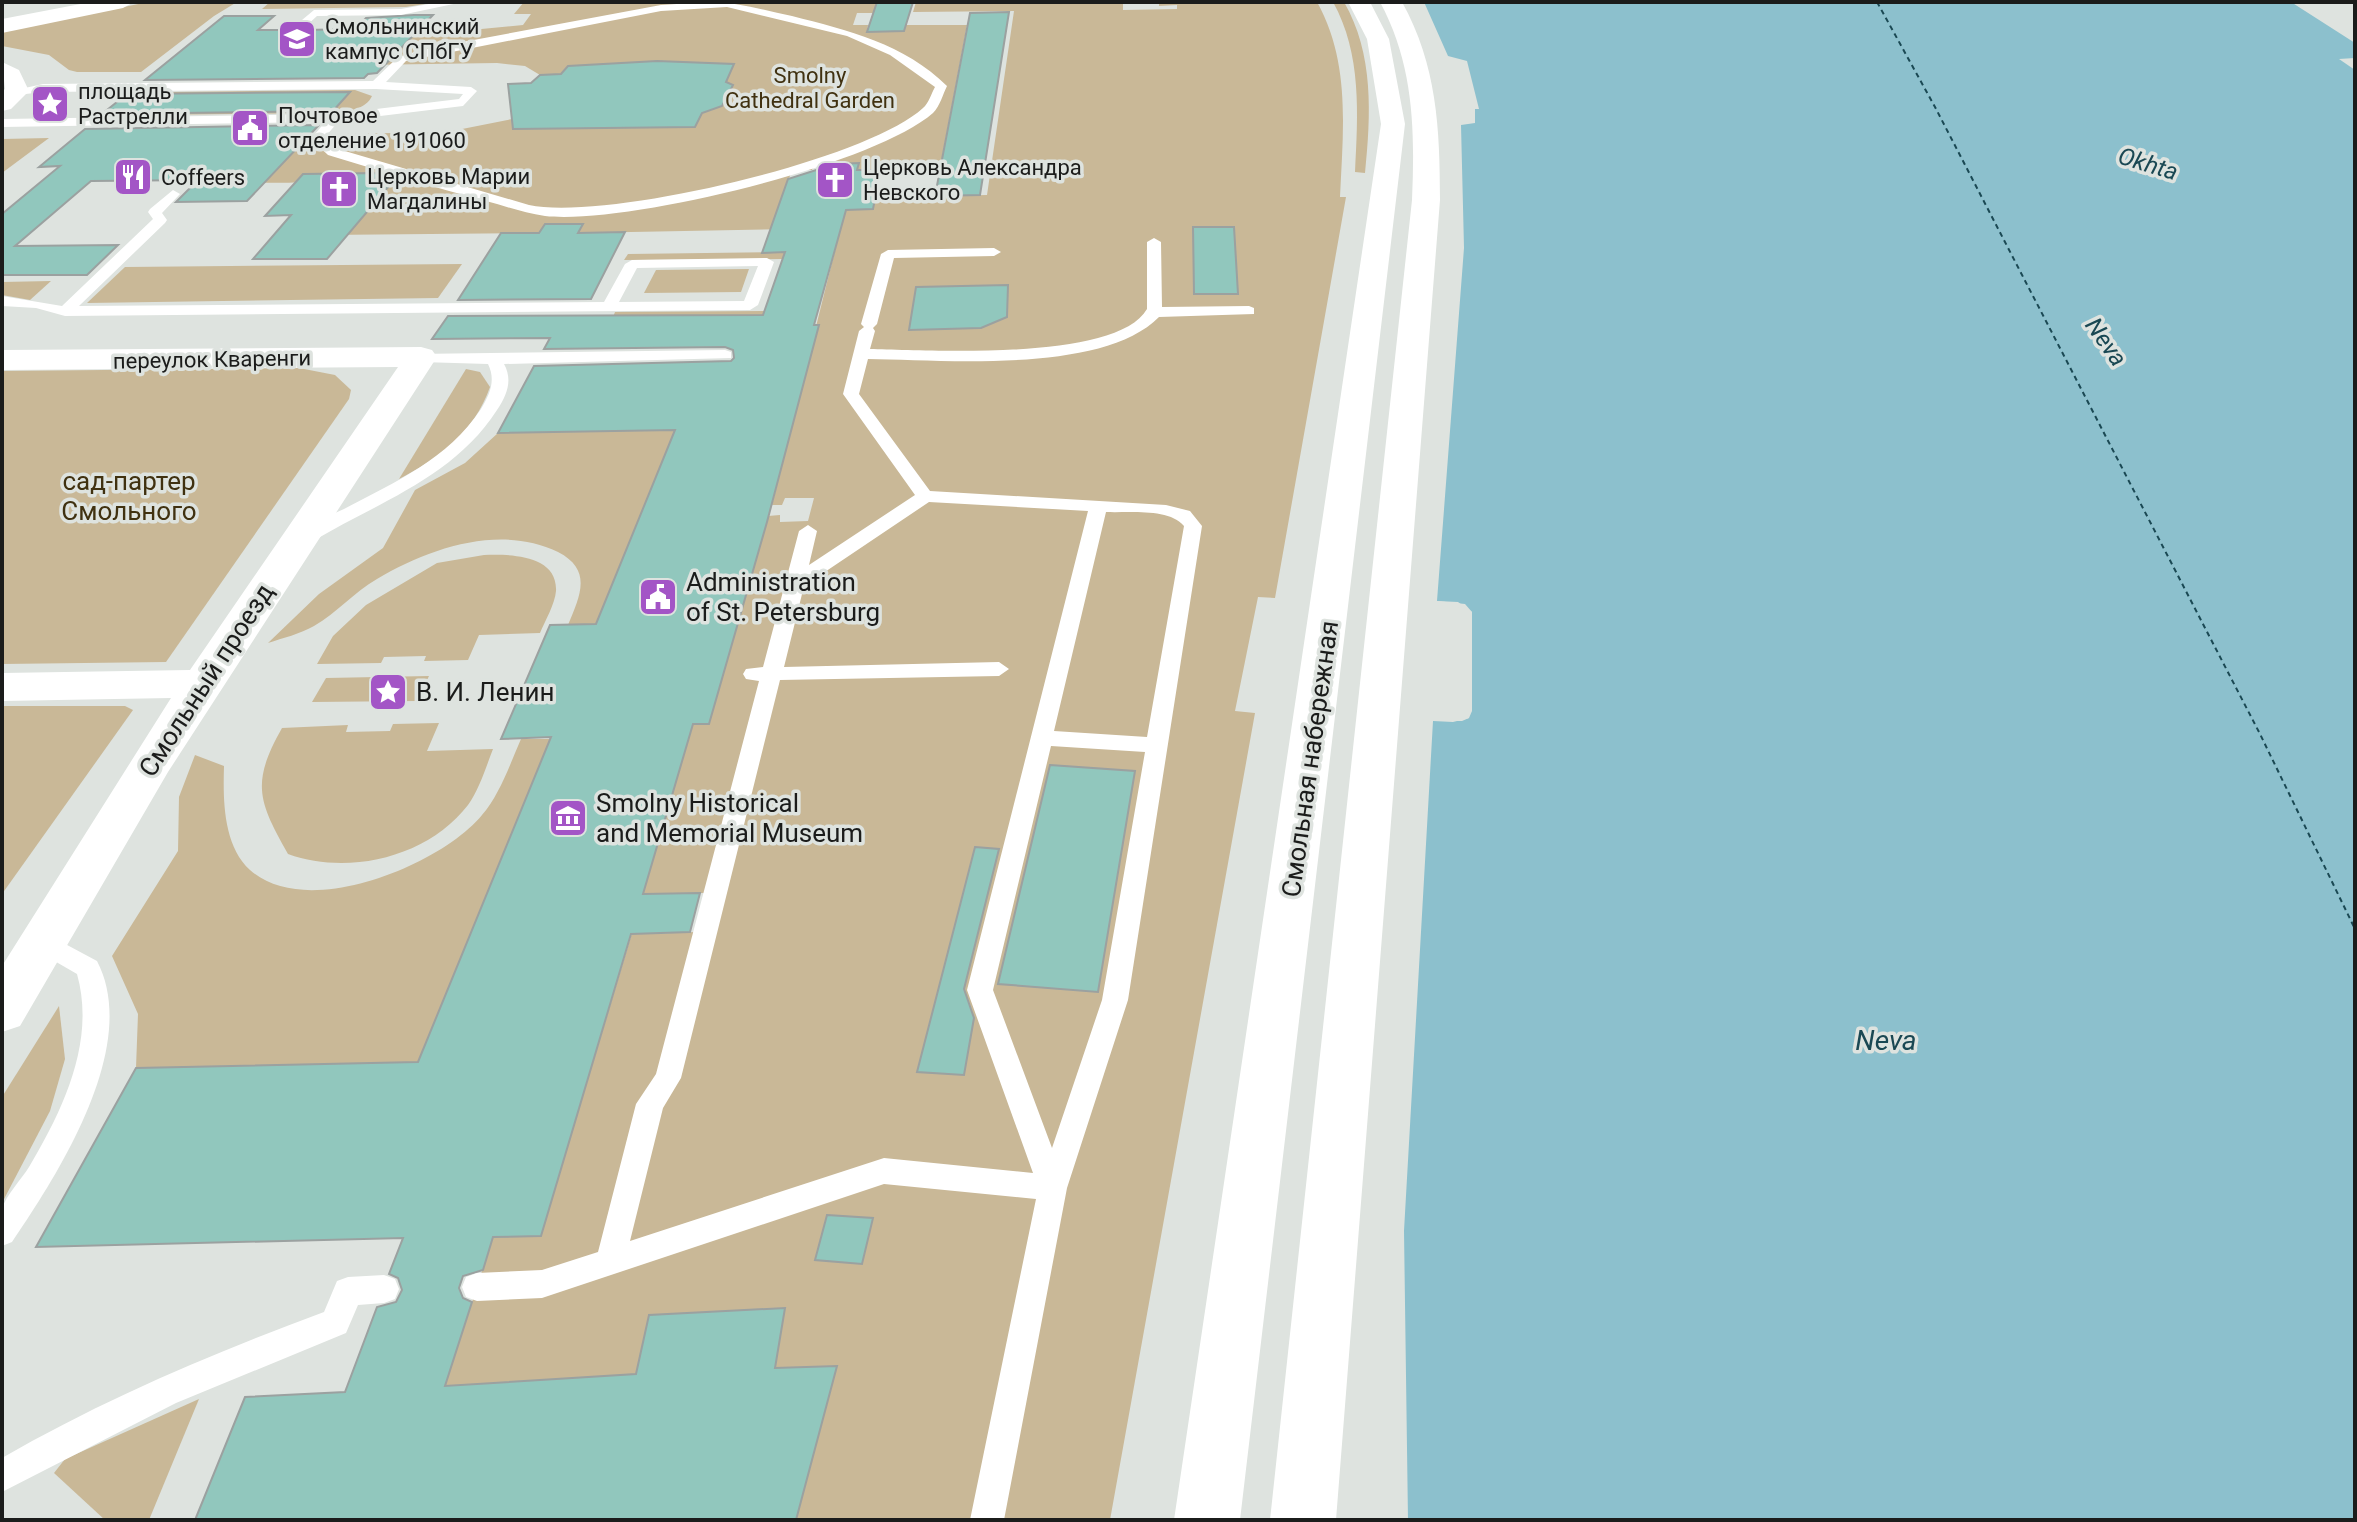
<svg xmlns="http://www.w3.org/2000/svg" width="2357" height="1522" font-family="Roboto,sans-serif">
<style>
.green{fill:#c9b897}
.water{fill:#8cc0cd}
.pier{fill:#dee3df}
.lines{fill:none;stroke-linecap:round;stroke-linejoin:round}
.ferry{stroke:#1a4853;stroke-width:2;stroke-dasharray:5 4;stroke-linecap:butt}
.building{fill:#91c7bd;stroke:#9ba1a0;stroke-width:2}
.service{fill:#fff;fill-rule:evenodd}
.minor{fill:#fff;fill-rule:evenodd}
.tertiary{fill:#fff;fill-rule:evenodd}
.secondary{fill:#fff;fill-rule:evenodd}
.labels{text-anchor:middle;stroke-width:7;stroke-linejoin:round;paint-order:stroke}
.far-poi-label{font-size:22px;fill:#1b1c1b;stroke:#dee3df;text-anchor:start}
.far-park-label{font-size:22px;fill:#403110;stroke:#dee3df}
.far-street-label{font-size:22px;fill:#1b1c1b;stroke:#dee3df}
.far-water-label{font-size:24px;font-style:italic;fill:#1a4853;stroke:#dee3df}
.park-label{font-size:26px;fill:#403110;stroke:#dee3df}
.poi-label{font-size:26px;fill:#1b1c1b;stroke:#dee3df;text-anchor:start}
.street-label{font-size:26px;fill:#1b1c1b;stroke:#dee3df}
.water-label{font-size:28px;font-style:italic;fill:#1a4853;stroke:#dee3df}
</style>
<rect width="100%" height="100%" fill="#dee3df"/>
<g class="green">
<path d="M148 2H237L214 16 141 72H77L69 70 49 55 2 46V32Z"/>
<path d="M270 2H438L406 7 262 9Z"/>
<path d="M524 2H877L873 13H857L853 25H868L867 32 904 31 906 25H967L939 173 877 174 878 170H857L858 163 814 164 812 170H792L784 193 795 229 578 233 582 224H545L539 233 323 235 394 179H375L379 173H329C316 187 259 182 238 182L285 135 447 132 512 119 709 111 722 106 733 85 725 81 616 64 568 66 561 74 540 75 525 66 497 63 361 65 400 25 474 24 471 30 523 25 531 14H514Z"/>
<path d="M916 2H1123V10L1177 9V5L1159 6V2H1317C1351 63 1343 130 1340 197H1346L1275 598 1258 597 1235 711 1255 713 1110 1520H796L836 1366 775 1368 784 1308 649 1315 636 1374 445 1386 493 1237 541 1235 635 923 647 934 695 932 705 893 657 894 639 908 693 724 709 723 768 516 780 515V522L808 521 814 498H785L782 505H772C798 406 819 308 846 210L875 197 987 195 1014 11 913 12Z"/>
<path d="M1333 2H1344C1374 54 1371 115 1365 173L1355 172C1358 115 1362 54 1333 2Z"/>
<path d="M355 90 372 96C366 109 350 111 336 113L144 115 171 92Z"/>
<path d="M49 138 2 173V139Z"/>
<path d="M785 252 782 259 624 260 628 254Z"/>
<path d="M462 264 438 298 87 303 125 267Z"/>
<path d="M749 269 741 292 644 293 656 270Z"/>
<path d="M51 281 30 300 2 295V282Z"/>
<path d="M765 311 763 315 613 317 615 312Z"/>
<path d="M299 368 335 375 351 390 349 399 166 662 2 664V371Z"/>
<path d="M466 369 480 372 490 387C474 432 440 458 399 479Z"/>
<path d="M675 430 596 624 568 625C580 596 593 570 558 552 500 524 430 548 377 579 354 592 337 613 314 626 300 634 283 638 268 643L319 594 383 548 415 490 465 463 498 433Z"/>
<path d="M484 555C508 554 558 554 556 591 555 604 545 621 540 633L479 635 468 660 424 661 426 656 384 657 381 663 317 664 333 636 366 605 437 563Z"/>
<path d="M429 676 417 701 312 702 326 678Z"/>
<path d="M2 706H125L133 710 2 894Z"/>
<path d="M439 723 427 751 493 749C486 767 479 790 468 805 428 857 349 876 288 854 258 801 251 783 282 728L348 725 346 732 390 731 393 724Z"/>
<path d="M521 739H550L418 1062 136 1068 138 1014 112 956 178 851 179 797 195 755 224 766C223 800 223 845 250 870 306 921 441 865 482 815 500 794 510 764 521 739Z"/>
<path d="M59 1006 65 1059 50 1111 2 1203V1097Z"/>
<path d="M199 1399 149 1520H105L54 1473 65 1459Z"/>
</g>
<path class="water" d="M1424 2H2291L2355 43V58L2339 59 2355 70V1520H1408L1404 1231 1433 721 1453 722 1469 718 1472 612 1458 602 1437 601 1464 248 1461 125 1475 123V109H1479L1467 61 1448 56Z"/>
<path class="pier" d="M1437 601 1465 604 1472 612V711L1469 718 1462 721H1433L1434 717H1461L1468 710V613L1463 608 1437 605Z"/>
<g class="lines">
<path class="ferry" d="M1877 2 1935 107 2260 734 2355 929"/>
</g>
<g class="building">
<path d="M877 2H913L904 31 867 32Z"/>
<path d="M1009 12 980 195 935 196 970 13Z"/>
<path d="M414 15H433L377 73 368 74 364 78 145 80 224 16H274L258 30H304L355 29 366 18Z"/>
<path d="M657 61 734 64 726 82 733 85 722 106 702 113 695 127 513 129 508 84 531 83 540 75 561 74 568 66Z"/>
<path d="M350 92 333 111 102 114 127 94Z"/>
<path d="M319 125 247 201 176 202 198 180 91 181 15 246 118 245 87 275H2V214L60 166 39 167 85 129Z"/>
<path d="M859 163 857 170H878L877 174H880L873 209 846 210 814 325H819L767 522 709 724H693L643 894 700 893 690 932 631 934 541 1236 493 1237 483 1270 463 1276 459 1288 463 1298 472 1302 445 1386 636 1374 649 1315 785 1308 775 1368 837 1366 796 1520H195L245 1397 345 1392 377 1307 396 1302 402 1290 398 1278 389 1274 403 1238 36 1247 136 1068 418 1062 551 737 501 739 550 625 596 624 675 430 498 433 534 366 731 361 734 358 733 350 725 347 544 349 550 338 432 339 448 316 763 315 785 252 762 253 788 179 835 164Z"/>
<path d="M303 174 377 173 379 174 375 179H395L327 259H253L291 215 265 216Z"/>
<path d="M545 224H583L578 233 625 232 591 299 458 300 501 233H539Z"/>
<path d="M1193 227H1234L1238 294H1194Z"/>
<path d="M1008 285 1007 317 981 328 909 330 916 287Z"/>
<path d="M1050 765 1135 771 1098 992 998 984Z"/>
<path d="M975 847 999 849 964 989 974 1018 964 1075 917 1072Z"/>
<path d="M827 1215 873 1218 862 1264 815 1260Z"/>
</g>
<g class="lines">
<g class="service">
<path d="M440 2H463L401 15 317 16 305 27 296 25 314 10 401 9Z"/>
<path d="M708 2C737 2 764 10 792 16 847 30 905 44 947 86 943 94 940 106 933 113 872 166 625 225 545 216 524 213 505 206 486 201 433 187 381 171 328 155L311 139 325 122 2 127V119L335 114 459 99 463 94 376 89 43 92 17 95 11 91 43 84 373 81 398 57 425 49 661 5ZM727 7 847 36 890 55 935 87C931 94 929 103 923 108 865 161 606 221 529 205L338 149 324 138 339 121 463 106 477 91 471 87 386 82 406 61 661 11Z"/>
<path d="M173 190 180 194 162 213 167 220 165 223 79 306 604 302 625 264 632 260 767 258 774 262 758 305 750 310 65 316 36 308 2 306V296L62 306 153 219 148 212 150 209ZM758 266 744 301 619 302 637 268Z"/>
<path d="M1154 238 1161 242 1162 307 1249 306 1254 308V314L1159 317C1103 374 945 360 868 359L859 394 930 491 1166 505 1190 511 1202 526 1128 1000 1067 1188 1004 1520H970L1036 1199 884 1184 542 1298 477 1301 466 1297 462 1287 466 1277 477 1273 542 1270 598 1252 636 1104 656 1074 759 681 746 679 743 674 746 669 763 667 799 531 808 525 817 531 809 565 915 495 843 394 859 331 864 327 861 324 881 254 888 250 994 248 1001 252 994 256 894 258 877 324 873 328 875 331 870 349C927 350 1117 362 1147 309V242ZM929 502 1088 511 967 990 1033 1173 884 1158 630 1241 663 1108 681 1078 780 680 999 676 1009 669 999 662 784 667 804 586ZM1106 512C1129 513 1169 508 1184 526L1147 737 1054 731ZM1051 746 1145 752 1102 1000 1052 1148 993 990Z"/>
<path d="M725 350 731 352V358L504 364C513 380 507 395 497 410 454 477 379 502 313 541L306 543 297 537C308 524 328 516 344 509 395 482 448 459 481 409 490 394 496 380 488 364L421 362 413 357 415 354Z"/>
<path d="M41 931 97 961C141 1045 59 1173 12 1242L2 1246C2 1235 0 1219 2 1209 6 1195 21 1180 29 1167 63 1110 96 1041 77 974L32 948 29 941 32 934Z"/>
<path d="M384 1275 395 1279 399 1289 395 1299 384 1303 358 1305 346 1333 176 1403 2 1492V1458C104 1399 213 1353 324 1312L337 1281 348 1277Z"/>
</g>
<g class="minor">
<path d="M2 62 19 70 29 91 11 109 2 111V92L5 89Z"/>
<path d="M421 347 432 350 437 357 168 772 20 1026 2 1032V966L171 698 2 701V673L190 670 398 367 2 370V350Z"/>
</g>
<path class="tertiary" d="M91 2H134L123 8 2 33V19Z"/>
<g class="secondary">
<path d="M1348 2H1370L1389 39 1405 124 1240 1520H1174L1381 124 1367 39Z"/>
<path d="M1380 2H1402C1437 65 1440 129 1440 200L1336 1520H1270L1412 200C1415 130 1414 65 1380 2Z"/>
</g>
</g>
<defs>
<g id="school-square" transform="scale(2)"><rect x="-9" y="-9" width="18" height="18" rx="4" fill="#a355c6" stroke="#dee3df"/><path d="M0-5L7-2L0 1L-7-2ZM-4 1L0 2.5L4 1V4Q0 6-4 4Z" fill="#fff"/></g>
<g id="sight-square" transform="scale(2)"><rect x="-9" y="-9" width="18" height="18" rx="4" fill="#a355c6" stroke="#dee3df"/><path d="M0-6L1.8-2.2L6-1.7L2.9 1.2L3.7 5.4L0 3.3L-3.7 5.4L-2.9 1.2L-6-1.7L-1.8-2.2Z" fill="#fff"/></g>
<g id="civic-square" transform="scale(2)"><rect x="-9" y="-9" width="18" height="18" rx="4" fill="#a355c6" stroke="#dee3df"/><path d="M-.6-6.5H3V-4.5H.6V-3L4-1V1h2V6H-6V1h2V-1L-.6-3ZM-1.2 2.5V6h2.4V2.5Z" fill="#fff"/></g>
<g id="restaurant-square" transform="scale(2)"><rect x="-9" y="-9" width="18" height="18" rx="4" fill="#a355c6" stroke="#dee3df"/><path d="M-5-6h1v4h1v-4h1v4h1v-4h1v5L-1.5 .5V6h-2V.5L-5-1ZM5-6V6H3V1.5H1.5Q1.5-4 5-6Z" fill="#fff"/></g>
<g id="church-square" transform="scale(2)"><rect x="-9" y="-9" width="18" height="18" rx="4" fill="#a355c6" stroke="#dee3df"/><path d="M-1.2-6h2.4v3.5h3.3v2.4h-3.3V6h-2.4V-.1h-3.3v-2.4h3.3Z" fill="#fff"/></g>
<g id="museum-square" transform="scale(2)"><rect x="-9" y="-9" width="18" height="18" rx="4" fill="#a355c6" stroke="#dee3df"/><path d="M0-6L6-3V-2H-6V-3ZM-5-1h2V3h-2ZM-1-1h2V3h-2ZM3-1h2V3H3ZM-6 4H6V6H-6Z" fill="#fff"/></g>
</defs>
<g fill-rule="evenodd">
<use href="#school-square" x="297" y="39"/>
<use href="#sight-square" x="50" y="104"/>
<use href="#civic-square" x="250" y="128"/>
<use href="#restaurant-square" x="133" y="177"/>
<use href="#church-square" x="835" y="180"/>
<use href="#church-square" x="339" y="189"/>
<use href="#civic-square" x="658" y="597"/>
<use href="#sight-square" x="388" y="692"/>
<use href="#museum-square" x="568" y="818"/>
</g>
<g class="labels">
<g class="far-poi-label">
<text x="325" y="34">Смольнинский<tspan x="325" dy="25">кампус СПбГУ</tspan></text>
<text x="78" y="99">площадь<tspan x="78" dy="25">Растрелли</tspan></text>
<text x="278" y="123">Почтовое<tspan x="278" dy="25">отделение 191060</tspan></text>
<text x="863" y="175">Церковь Александра<tspan x="863" dy="25">Невского</tspan></text>
<text x="367" y="184">Церковь Марии<tspan x="367" dy="25">Магдалины</tspan></text>
<text x="161" y="185">Coffeers</text>
</g>
<g class="far-park-label">
<text x="810" y="83">Smolny<tspan x="810" dy="25">Cathedral Garden</tspan></text>
</g>
<g class="far-street-label">
<text transform="translate(212 359) rotate(-1)" y="8">переулок Кваренги</text>
</g>
<g class="far-water-label">
<text transform="translate(2148 164) rotate(17)" y="8">Okhta</text>
<text transform="translate(2106 342) rotate(55)" y="8">Neva</text>
</g>
<g class="park-label">
<text x="129" y="490">сад-партер<tspan x="129" dy="30">Смольного</tspan></text>
</g>
<g class="poi-label">
<text x="686" y="591">Administration<tspan x="686" dy="30">of St. Petersburg</tspan></text>
<text x="416" y="701">В. И. Ленин</text>
<text x="596" y="812">Smolny Historical<tspan x="596" dy="30">and Memorial Museum</tspan></text>
</g>
<g class="street-label">
<text transform="translate(206 680) rotate(-57)" y="9">Смольный проезд</text>
<text transform="translate(1310 759) rotate(-82)" y="9">Смольная набережная</text>
</g>
<g class="water-label">
<text x="1886" y="1050">Neva</text>
</g>
</g>
<rect width="2357" height="1522" fill="none" stroke="#1b1c1b" stroke-width="8"/>
</svg>
